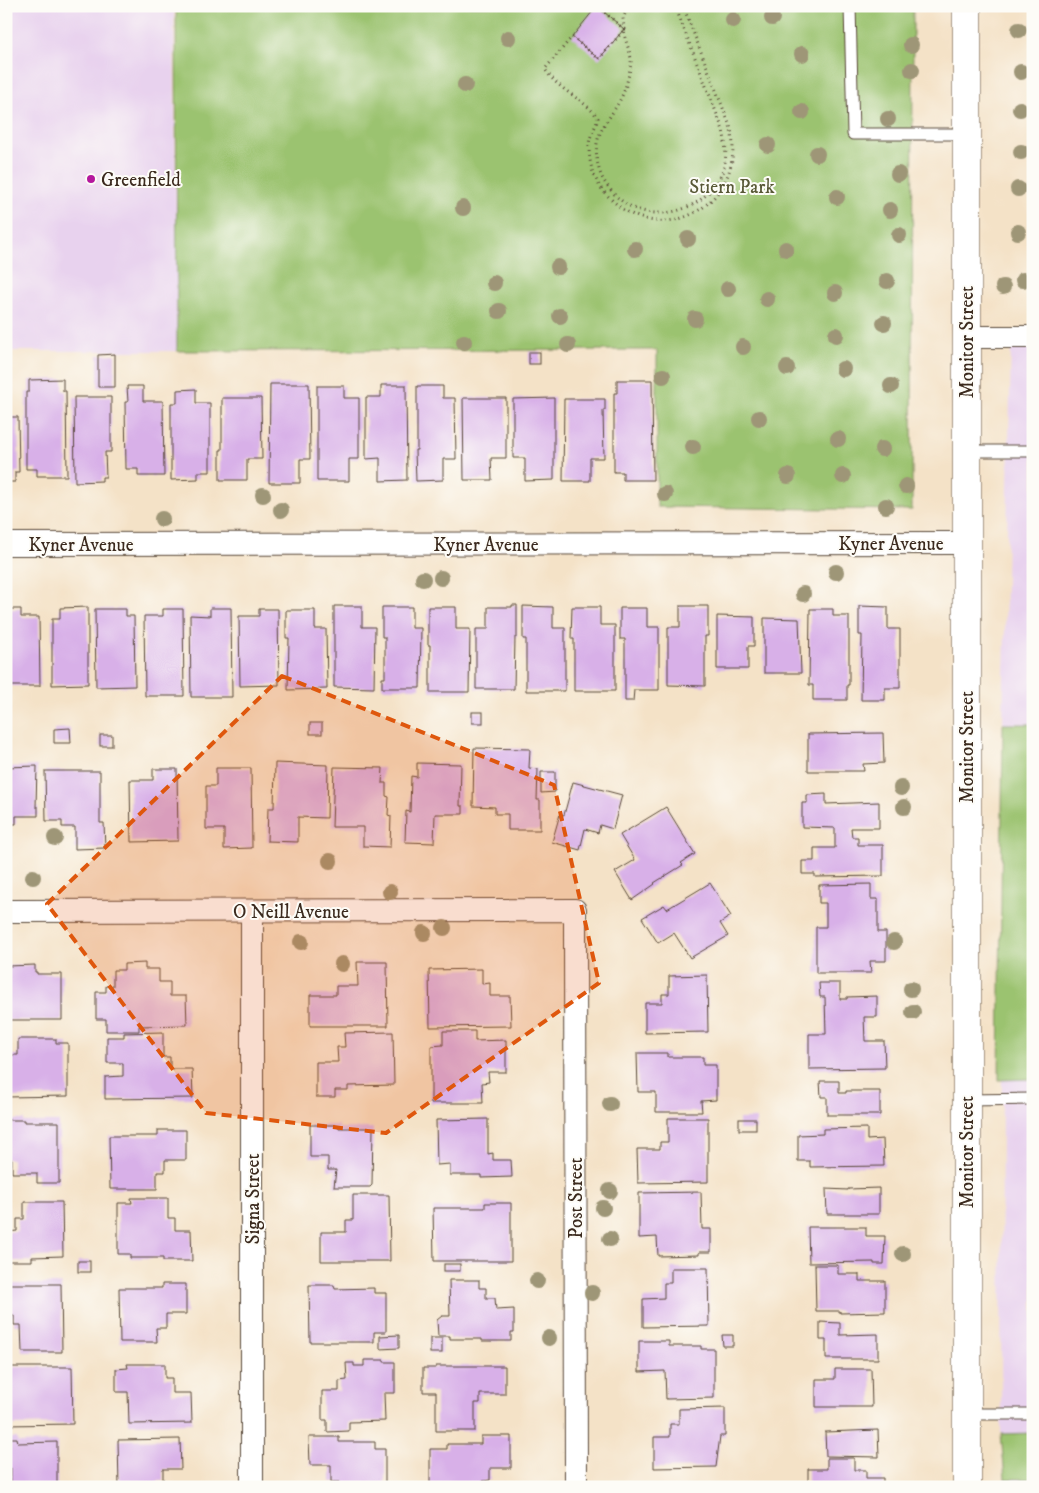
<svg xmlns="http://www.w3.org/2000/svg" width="1039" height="1493" font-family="'IM FELL DW Pica',serif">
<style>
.built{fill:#e8d2ee}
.park{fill:#9bc36f;stroke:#6b7646}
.building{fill:#d8b0e8}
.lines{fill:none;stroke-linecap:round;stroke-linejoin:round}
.service-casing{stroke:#574637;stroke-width:13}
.minor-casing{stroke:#574637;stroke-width:24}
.tertiary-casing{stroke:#574637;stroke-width:29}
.path{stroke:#574637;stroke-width:3;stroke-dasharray:1 4;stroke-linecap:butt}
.service{stroke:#fff;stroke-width:11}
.minor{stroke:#fff;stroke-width:22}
.tertiary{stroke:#fff;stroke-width:28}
.tree{fill:#9e9677}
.marked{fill:#df570d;fill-opacity:0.2;stroke:#df570d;stroke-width:4;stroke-dasharray:10 6;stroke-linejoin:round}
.poi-dot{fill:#b5179e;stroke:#fdfcf7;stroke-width:2}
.labels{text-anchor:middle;stroke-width:4;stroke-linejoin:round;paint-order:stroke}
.poi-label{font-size:19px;fill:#3b2a1e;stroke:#fdfcf7;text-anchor:start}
.park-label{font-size:19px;fill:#585836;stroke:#fdfcf7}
.street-label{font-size:19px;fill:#3b2a1e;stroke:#fdfcf7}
</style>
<rect width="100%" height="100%" fill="#fdfcf7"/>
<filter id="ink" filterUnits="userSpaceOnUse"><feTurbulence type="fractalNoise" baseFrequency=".02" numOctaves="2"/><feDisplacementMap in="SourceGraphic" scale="10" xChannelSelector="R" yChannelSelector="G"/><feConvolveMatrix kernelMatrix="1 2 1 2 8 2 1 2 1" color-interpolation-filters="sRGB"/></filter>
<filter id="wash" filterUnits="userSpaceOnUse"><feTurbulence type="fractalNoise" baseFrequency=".0096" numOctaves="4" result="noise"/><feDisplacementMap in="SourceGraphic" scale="20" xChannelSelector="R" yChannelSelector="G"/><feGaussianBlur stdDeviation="1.12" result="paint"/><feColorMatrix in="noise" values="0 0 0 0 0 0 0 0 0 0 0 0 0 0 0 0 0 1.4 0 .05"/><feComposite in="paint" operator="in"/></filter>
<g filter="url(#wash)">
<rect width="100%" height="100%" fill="#f4e2c7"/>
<g class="built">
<path d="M6 6H174L177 351H6Z"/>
<path d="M1011 344 1033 345V1487H1005L1001 1434 1003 724Z"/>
</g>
<g class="park">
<path d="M176 6H913L912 510 657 507V350L177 351Z"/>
<path d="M1003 724H1033V1079L999 1080Z"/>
<path d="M1033 1433V1479H1005L1001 1434Z"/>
</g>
<g id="blocks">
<g class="building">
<path d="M597 6 624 29 599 59 572 37Z"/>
<rect x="529" y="352" width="11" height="12"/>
<path d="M115 354V387H98V355Z"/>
<path d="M63 379V391H66L67 476H37V469H26V392H29V380Z"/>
<path d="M617 380H652L653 480H623V472H614V393H617Z"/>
<path d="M270 384H309L310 459H300V483H269Z"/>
<path d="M381 385H406L407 480 380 481V458L366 459V397H381Z"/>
<path d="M127 386H143V401H163L164 476H138V469H126L125 402H128Z"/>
<path d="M317 386H344V398H359V459H349V481H317Z"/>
<path d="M417 386H443V398H455L456 459H443V480L416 481 415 450H417Z"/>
<path d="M196 389V403H210V472H198V479L171 480V403H177V390Z"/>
<path d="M74 397H111V452H105L106 477H102V481L75 482Z"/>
<path d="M222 398H261L262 459H247V480H220V450H222Z"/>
<path d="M463 398H506V458H491L492 480H464Z"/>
<path d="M554 398V480L525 481V458H513V399Z"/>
<path d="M564 399H605V410H603L604 458H590V481H563Z"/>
<path d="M6 417H18L19 472H15V482H6Z"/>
<path d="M512 605H517V637H515L514 689H476V629H488V607H512Z"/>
<path d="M334 606H362V627H375L374 688 334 687Z"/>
<path d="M523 606 553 607V628H565V691H526V639H523Z"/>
<path d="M680 606H708V636H705V686L668 685V627H680Z"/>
<path d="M859 606 888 607V629H900V688H885V700H861L862 635H859Z"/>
<path d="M88 607V684L52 685V619H60V608Z"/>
<path d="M382 607H412V628H421L420 688H382V678H385V637H382Z"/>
<path d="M428 607H456V629H470L469 692H430V645H428Z"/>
<path d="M572 607H600V625H615V691H574V639H571Z"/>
<path d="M210 608H231L232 697H191L190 615 210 616Z"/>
<path d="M620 608H647V627H659V690H634L633 701H625V639H620Z"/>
<path d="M6 609H21V617H39L40 686H6Z"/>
<path d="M95 609H126V616H134L135 686 96 687Z"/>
<path d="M163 609H183L184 696H145L144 616H163Z"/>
<path d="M259 609H278L279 685 240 686 239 616H259Z"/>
<path d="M810 609H833V616H849V685H847V700H813V685H809Z"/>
<path d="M286 610H315V629H326L327 689 288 690 289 638H286Z"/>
<path d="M717 616 754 617V646H748V669H717Z"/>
<path d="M764 618 799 619 801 673H764Z"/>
<rect x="472" y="712" width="11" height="11"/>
<rect x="310" y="723" width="12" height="11"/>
<path d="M70 728 71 743H54V729Z"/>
<path d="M883 733 884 763 863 764 864 771H808V734Z"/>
<rect x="100" y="735" width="12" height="11"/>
<path d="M474 748 530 749 529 768 538 769 537 800H540V830H508V814H495V807L473 806Z"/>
<path d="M275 763 328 765 327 818 298 817V842L267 841 268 808H274Z"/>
<path d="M417 763 461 764 460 806H463V814H435L434 843 405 842 406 811 410 812 411 776 417 777Z"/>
<path d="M37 766 36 807H38V816H16V824H6V767Z"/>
<path d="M334 767 383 768 382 783H386V796L389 797 388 815 391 816 390 847 363 846V827H332Z"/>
<path d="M216 768H251L252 848 224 849V829H206V786H216Z"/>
<path d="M153 769H177L178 841 131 842 130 780H153Z"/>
<path d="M45 771H100V823H104L105 848 75 849V827H62V821H46Z"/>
<path d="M541 772H555V792L541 793Z"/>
<path d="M573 782 622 795 613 829 600 825 598 833 585 829 580 850 552 842 560 814 564 815Z"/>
<path d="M826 794V804L879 802V828H851L852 837H858V845H883V876L815 877V874H802V861H814V848H835V828L802 827V803H807V795Z"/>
<path d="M666 807 695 854 681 863 683 865 654 883 655 884 632 900 615 872 635 860 620 835Z"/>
<path d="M710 883 731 916 720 923 728 936 690 958 674 933 658 943 642 918 664 905 667 909Z"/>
<path d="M871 884V899H878V932H886V961H870L871 973H816V927H826V903H819V885Z"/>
<path d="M357 962H387L388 1026H310V995H336V986H358Z"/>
<path d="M145 963V969H159V982H170V996H186L187 1025 139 1026V1031H106V1019H96V992H106V986H113V970H124V964Z"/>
<path d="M35 965V972H37V974H62V1020H6L7 966Z"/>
<path d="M482 969V984L490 983V996H510L511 1026 430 1027 429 970Z"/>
<path d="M707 975 708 1032 645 1033V1003H662V994H669V976Z"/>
<path d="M819 983H840V999H847V997L877 996V1017H864L865 1041H884L885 1068 809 1069V1034H826L825 997H820Z"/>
<path d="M443 1031H475V1041L506 1040V1072H488L489 1082 482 1083 483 1103H431V1046L443 1045Z"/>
<path d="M163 1032V1057H170V1069H192L193 1098 105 1099V1077L123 1076V1063H107V1037H124V1033Z"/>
<path d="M393 1032 394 1085 348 1086V1090H335V1097H316V1062H338L337 1047H345L344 1033Z"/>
<path d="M18 1039H56V1043H68V1096L6 1097V1055H18Z"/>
<path d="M637 1053H668V1057H703V1065H716V1100L701 1101 702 1112H656V1092H638Z"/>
<path d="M820 1081H839V1093H846V1091H880V1115H827V1097H821Z"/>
<path d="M668 1118H708V1182L638 1183 637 1149H660V1142H668Z"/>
<path d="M488 1119V1154L493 1153V1160H511L512 1177 481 1178V1175H450V1164L437 1165 436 1120Z"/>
<rect x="739" y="1119" width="17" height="11"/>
<path d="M6 1120H24V1122H59V1183H37V1173H12V1159H6Z"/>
<path d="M310 1125H338L339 1128H373L372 1185 370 1187H334L336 1170H328V1157H310Z"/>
<path d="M867 1128V1140L883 1139 884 1166 810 1167V1161H798V1135L823 1134V1129Z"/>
<path d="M158 1130H186V1160H165V1172H157V1189H110L109 1136H158Z"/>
<path d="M879 1188V1214H827L826 1189 848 1190V1189Z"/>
<path d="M701 1192 702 1229H711V1252H699V1255L658 1256 657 1237 639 1238V1193Z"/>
<path d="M353 1195H389L390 1261H321V1232H346V1220H353Z"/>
<path d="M131 1198H168V1218H175V1230H191L192 1261H163V1258H130V1254H118V1203H132Z"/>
<path d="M24 1202H62L63 1256 32 1257V1261H6V1232L17 1231V1219H24Z"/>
<path d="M485 1203H511V1261H434L433 1208H485Z"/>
<path d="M808 1227H866V1236H885L884 1264H874V1262L809 1263Z"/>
<rect x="78" y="1261" width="12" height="11"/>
<rect x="444" y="1264" width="16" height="7"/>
<path d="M815 1265H838V1274H859V1281H885V1312L840 1313V1311H816Z"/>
<path d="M671 1268H708L709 1326 643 1327V1299L664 1298V1283H671Z"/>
<path d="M449 1280H479V1288H486V1298H495L496 1310 514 1309V1332H511V1341H482V1339H450V1336H438L437 1320 442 1316H450Z"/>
<path d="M6 1284H61L62 1352H22L21 1325H14V1316H6Z"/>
<path d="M162 1284H186V1314H166V1328H156L157 1342H120L119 1288H162Z"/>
<path d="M309 1285H334L335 1289 374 1288V1293H386V1332H374V1342H310Z"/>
<path d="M820 1322 840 1323V1335L878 1334V1359H826V1340H820Z"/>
<path d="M399 1335V1348L380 1349V1336Z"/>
<path d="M722 1335H733V1346H723Z"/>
<rect x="430" y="1338" width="12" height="15"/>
<path d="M639 1341H669V1346H701V1349H714V1398L666 1399 665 1371 639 1372Z"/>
<path d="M364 1360H384V1362H395V1393H384L385 1421 349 1422V1431L327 1432V1420H322V1391H339V1381L347 1380 346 1363H354V1366H364Z"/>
<path d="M127 1364H165V1378H172V1393H191L192 1423 129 1424 128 1392H116V1369L128 1368Z"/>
<path d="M436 1366H505V1394H480V1403H475V1431H436V1392H423V1368H436Z"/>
<path d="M6 1367H72L73 1424 6 1425Z"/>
<path d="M835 1369H871L872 1407H816V1379H835Z"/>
<path d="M725 1408V1436H720L716 1467 654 1468V1437H670V1424H679V1409Z"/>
<path d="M878 1430 879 1457 826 1456 825 1432Z"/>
<path d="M481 1436H511V1468H490V1480L483 1481V1487H430V1449H447V1444H481Z"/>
<path d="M309 1437H339V1442H375V1449H385V1485H374V1487H339V1482H331V1465H310Z"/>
<path d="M6 1438H17L18 1443 57 1442V1487H11V1468H6Z"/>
<path d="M180 1439 181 1469H163V1481H157V1487H119L118 1440Z"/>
<path d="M827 1458H854V1470H866V1478H883V1487H808V1469H827Z"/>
</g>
</g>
</g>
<g filter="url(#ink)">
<use href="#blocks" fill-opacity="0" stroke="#574637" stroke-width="1"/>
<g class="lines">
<g class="service-casing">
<g id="service">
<path d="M850 6 853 134H966"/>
<path d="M966 451H1033"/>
<path d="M967 1100 1033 1099"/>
<path d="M967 1414H1033"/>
</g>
</g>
<g class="minor-casing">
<g id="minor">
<path d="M966 337H1033"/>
<path d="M6 544 966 543"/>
<path d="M6 911 575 910 576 1487"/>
<path d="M252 911V1487"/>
</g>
</g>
<g class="tertiary-casing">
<path id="tertiary" d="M967 6V1487"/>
</g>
<g class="path">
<path d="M597 6 624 29 623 18 629 6"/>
<path d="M614 6 619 8 621 6"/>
<path d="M675 6 723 130C726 144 728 160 721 175 701 217 639 228 610 189 605 183 601 177 599 169 590 135 606 126 620 100 626 89 629 75 631 63 632 53 624 41 624 30L599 59 572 37 545 69C558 91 584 98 598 118 596 128 589 135 589 146 589 167 595 184 610 198 664 254 750 200 730 126L683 6"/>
</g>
<use href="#service" class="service"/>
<use href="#minor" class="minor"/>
<use href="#tertiary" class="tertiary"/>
</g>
<g class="tree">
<circle cx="772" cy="18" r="8"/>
<circle cx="733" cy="20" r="8"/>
<circle cx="1019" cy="30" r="8"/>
<circle cx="508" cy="38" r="8"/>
<circle cx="911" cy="45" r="8"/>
<circle cx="802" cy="54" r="8"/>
<circle cx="912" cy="70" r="8"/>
<circle cx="1021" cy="72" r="8"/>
<circle cx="465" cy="85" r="8"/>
<circle cx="1020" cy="109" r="8"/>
<circle cx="802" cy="112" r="8"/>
<circle cx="888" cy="119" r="8"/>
<circle cx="768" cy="145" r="8"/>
<circle cx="1021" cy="152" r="8"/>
<circle cx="817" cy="154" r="8"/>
<circle cx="898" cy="174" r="8"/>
<circle cx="1018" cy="189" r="8"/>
<circle cx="837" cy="197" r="8"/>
<circle cx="463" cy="208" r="8"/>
<circle cx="890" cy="210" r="8"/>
<circle cx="1018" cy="232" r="8"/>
<circle cx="899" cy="235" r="8"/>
<circle cx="688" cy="239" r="8"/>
<circle cx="635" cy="249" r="8"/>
<circle cx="786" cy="249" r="8"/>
<circle cx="558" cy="267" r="8"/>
<circle cx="1023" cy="280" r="8"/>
<circle cx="887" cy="281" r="8"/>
<circle cx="494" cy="283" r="8"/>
<circle cx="1003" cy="287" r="8"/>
<circle cx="728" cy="289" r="8"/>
<circle cx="835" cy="293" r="8"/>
<circle cx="767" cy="299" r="8"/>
<circle cx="499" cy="311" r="8"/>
<circle cx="560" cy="316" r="8"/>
<circle cx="695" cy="319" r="8"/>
<circle cx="884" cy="323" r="8"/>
<circle cx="836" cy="335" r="8"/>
<circle cx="464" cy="342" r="8"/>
<circle cx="568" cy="345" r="8"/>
<circle cx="743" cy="347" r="8"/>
<circle cx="787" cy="368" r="8"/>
<circle cx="843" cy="369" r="8"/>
<circle cx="663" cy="376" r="8"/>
<circle cx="891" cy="386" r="8"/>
<circle cx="759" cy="418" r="8"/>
<circle cx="838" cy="439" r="8"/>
<circle cx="693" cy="447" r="8"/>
<circle cx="882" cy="449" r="8"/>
<circle cx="788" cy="476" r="8"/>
<circle cx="843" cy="476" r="8"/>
<circle cx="906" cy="486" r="8"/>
<circle cx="665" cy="494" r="8"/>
<circle cx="263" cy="495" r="8"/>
<circle cx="886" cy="506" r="8"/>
<circle cx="281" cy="510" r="8"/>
<circle cx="162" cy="519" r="8"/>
<circle cx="836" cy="572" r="8"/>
<circle cx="441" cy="578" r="8"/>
<circle cx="423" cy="579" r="8"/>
<circle cx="803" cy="594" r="8"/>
<circle cx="901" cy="788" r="8"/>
<circle cx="904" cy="807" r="8"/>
<circle cx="55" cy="838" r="8"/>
<circle cx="330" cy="861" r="8"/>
<circle cx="33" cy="877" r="8"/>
<circle cx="390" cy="892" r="8"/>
<circle cx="444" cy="928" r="8"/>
<circle cx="424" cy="933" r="8"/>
<circle cx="301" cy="942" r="8"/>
<circle cx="894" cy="942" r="8"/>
<circle cx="342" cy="964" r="8"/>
<circle cx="911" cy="989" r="8"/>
<circle cx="913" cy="1012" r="8"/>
<circle cx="610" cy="1104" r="8"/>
<circle cx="610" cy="1191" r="8"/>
<circle cx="603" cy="1208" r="8"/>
<circle cx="610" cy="1239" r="8"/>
<circle cx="903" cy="1254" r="8"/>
<circle cx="537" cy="1281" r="8"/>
<circle cx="592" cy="1293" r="8"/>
<circle cx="549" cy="1338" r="8"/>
</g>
</g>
<path class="marked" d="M282 676 554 785 599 983 386 1133 206 1113 47 904Z"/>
<circle class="poi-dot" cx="91" cy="179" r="5"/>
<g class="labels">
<g class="poi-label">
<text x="101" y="186">Greenfield</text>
</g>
<g class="park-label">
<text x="732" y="193">Stiern Park</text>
</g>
<g class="street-label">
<text transform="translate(966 342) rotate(-90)" y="7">Monitor Street</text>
<text x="891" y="550">Kyner Avenue</text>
<text x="81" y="551">Kyner Avenue</text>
<text x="486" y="551">Kyner Avenue</text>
<text transform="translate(966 747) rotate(-90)" y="7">Monitor Street</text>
<text x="291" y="918">O Neill Avenue</text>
<text transform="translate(966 1152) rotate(-90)" y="7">Monitor Street</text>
<text transform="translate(575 1198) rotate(-90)" y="7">Post Street</text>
<text transform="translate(252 1199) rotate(-90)" y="7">Signa Street</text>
</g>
</g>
<rect width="1039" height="1493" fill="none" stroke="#fdfcf7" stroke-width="25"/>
</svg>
